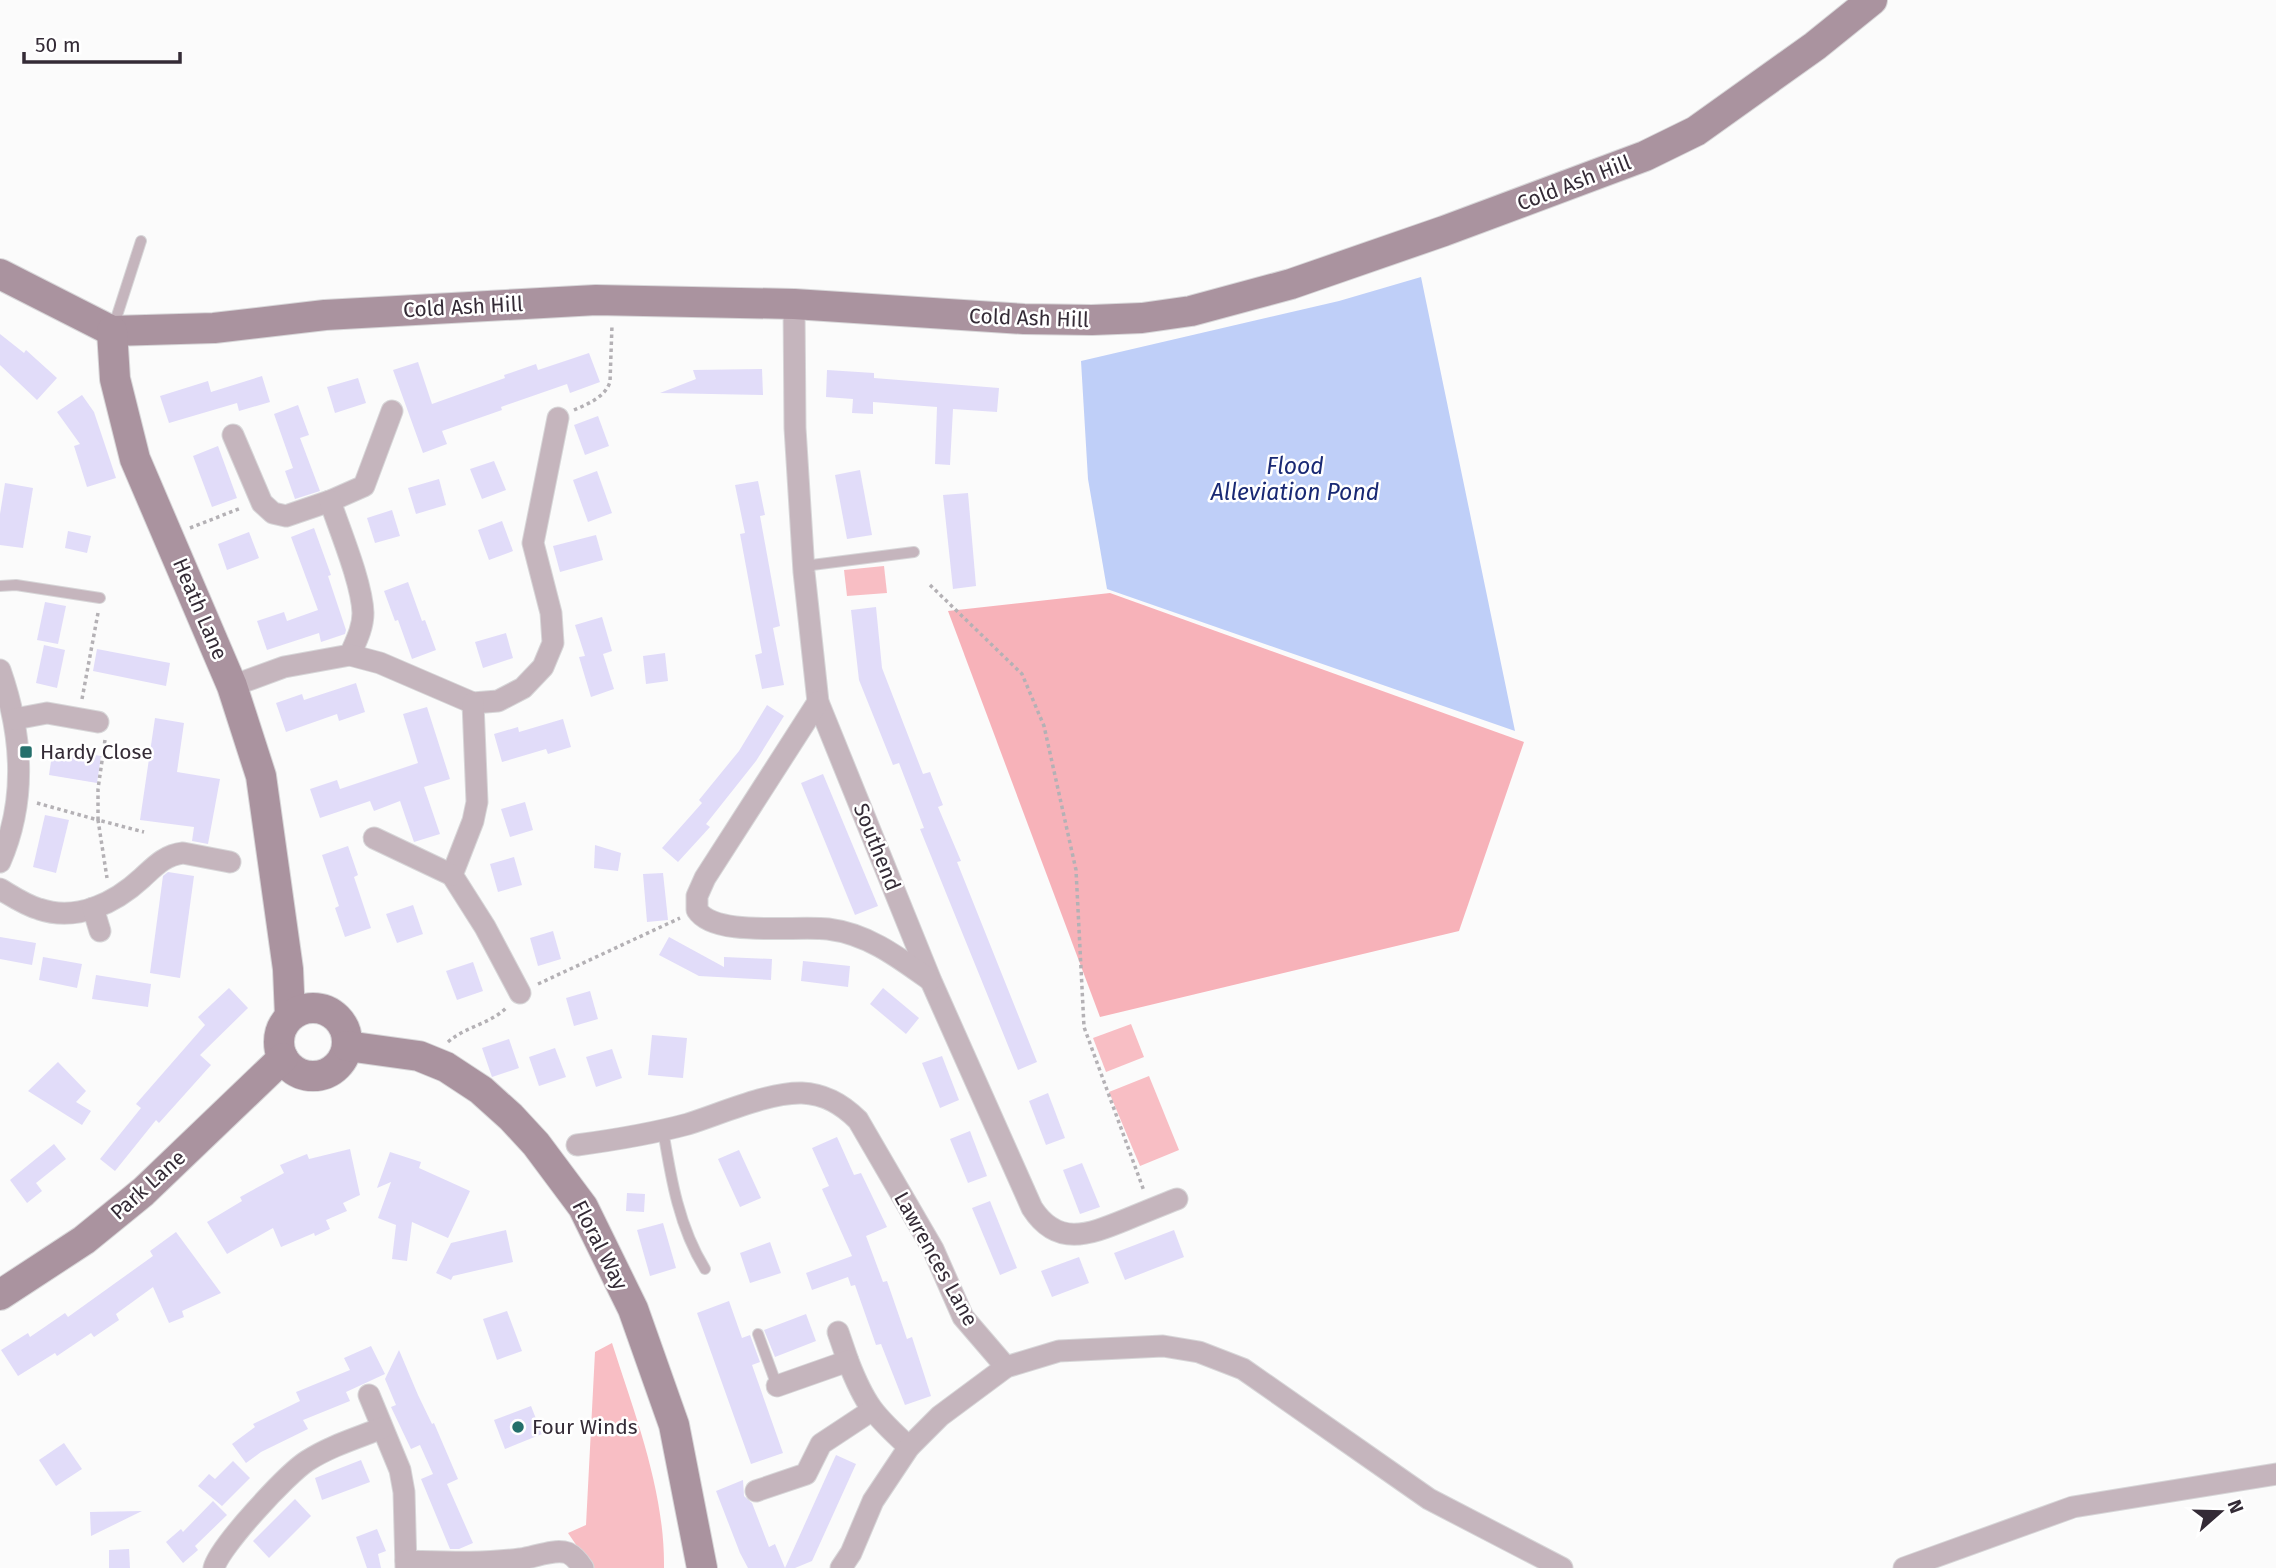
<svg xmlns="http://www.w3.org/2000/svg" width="2276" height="1568" font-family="'Fira Sans',sans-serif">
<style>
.green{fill:#f8bec4}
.forest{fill:#f7b2b9}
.water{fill:#bfcff8}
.building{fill:#e1dcf9}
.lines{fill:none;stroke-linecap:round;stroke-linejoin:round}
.lane-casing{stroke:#d7d6d8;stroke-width:12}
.street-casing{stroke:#d7d6d8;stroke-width:23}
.secondary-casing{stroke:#d7d6d8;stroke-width:32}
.path{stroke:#b4b1b5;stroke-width:3.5;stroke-dasharray:3.5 3.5;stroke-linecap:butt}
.lane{stroke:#c5b5bd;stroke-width:10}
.street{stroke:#c5b5bd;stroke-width:21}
.secondary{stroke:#aa939f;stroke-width:30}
.poi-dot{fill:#246f6b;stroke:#fff;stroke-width:2.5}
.labels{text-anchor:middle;stroke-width:5;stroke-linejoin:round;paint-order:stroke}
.street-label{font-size:21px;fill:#342b36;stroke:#fff}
.poi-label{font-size:21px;fill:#342b36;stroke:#fff;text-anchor:start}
.water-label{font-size:23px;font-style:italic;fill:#192974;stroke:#fff}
</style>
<rect width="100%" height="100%" fill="#fbfbfb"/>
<g class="green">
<path d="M884 566 887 593 847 596 844 570Z"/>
<path d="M1131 1024 1144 1057 1106 1072 1093 1038Z"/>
<path d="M1149 1076 1179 1150 1140 1166 1109 1092Z"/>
<path d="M612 1343C635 1415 665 1491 664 1568H592L568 1533 586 1525 595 1352Z"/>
</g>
<path class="forest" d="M1110 593 1524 742 1459 931 1100 1017 948 611Z"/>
<path class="water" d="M1421 277 1515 731 1107 589 1088 479 1081 361 1339 301Z"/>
<g class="building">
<path d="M0 334 24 353 26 350 57 378 37 400 0 365Z"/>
<path d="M589 353 600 382 570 393 567 384 501 407 502 410 442 431 447 444 423 453 393 370 418 362 432 404 505 378 504 375 536 364 538 370Z"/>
<path d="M762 369 763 395 660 393 696 379 693 370Z"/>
<path d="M827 370 874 373V378L999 388 997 412 953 409 950 465 935 464 937 407 873 402V414L852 413 853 399 826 397Z"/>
<path d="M262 376 270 402 239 411 237 403 169 423 160 396 208 381 211 392Z"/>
<path d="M358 378 366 403 335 413 327 387Z"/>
<path d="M82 395 94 412 116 478 87 487 74 446 80 444 57 412Z"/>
<path d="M298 405 309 435 300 438 320 491 295 499 285 471 293 468 274 414Z"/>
<path d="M598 416 609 446 585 455 574 425Z"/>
<path d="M218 446 237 498 212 507 193 456Z"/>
<path d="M494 461 506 490 482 499 470 469Z"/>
<path d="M860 470 872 535 847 539 835 475Z"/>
<path d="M597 471 612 513 588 522 573 480Z"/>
<path d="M439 479 446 505 416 514 408 488Z"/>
<path d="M758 481 765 515 760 516 780 626 773 628 784 685 762 689 755 655 762 653 740 534 745 533 735 485Z"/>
<path d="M5 483 33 488 23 548 0 545V514Z"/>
<path d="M968 493 976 586 953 589 943 495Z"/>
<path d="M392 510 400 536 375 543 367 518Z"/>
<path d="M502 521 513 551 489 560 478 530Z"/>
<path d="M314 528 331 575 328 576 346 630 345 634 321 642 319 633 267 650 257 621 284 612 287 621 318 610 291 537Z"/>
<path d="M68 531 91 536 87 553 65 548Z"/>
<path d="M249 532 259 558 227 570 218 544Z"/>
<path d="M596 535 603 560 560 572 553 546Z"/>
<path d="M408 582 422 621 425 620 436 650 412 659 398 620 395 621 384 591Z"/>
<path d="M45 602 66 606 58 644 37 640Z"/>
<path d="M876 607 882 668 923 774 930 772 943 805 938 807 961 861 957 862 1037 1062 1018 1070 920 829 924 828 899 763 893 765 859 680 851 610Z"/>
<path d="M602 617 612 651 603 654 614 689 591 697 579 657 585 656 575 625Z"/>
<path d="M506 633 513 658 483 668 475 642Z"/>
<path d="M44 645 65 650 57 688 36 683Z"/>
<path d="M97 649 170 663 166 686 93 671Z"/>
<path d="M665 653 668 681 646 684 643 656Z"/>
<path d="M356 683 365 712 339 721 337 714 286 732 276 703 302 694 304 700Z"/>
<path d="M767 705 784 716 756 761 706 824 710 827 678 862 662 848 702 803 699 800 739 751Z"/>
<path d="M427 707 450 779 424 787 440 834 414 842 400 801 374 811 370 801 320 818 310 789 337 780 340 789 418 763 403 714Z"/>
<path d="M155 718 184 723 177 772 220 779 208 844 192 841 194 827 140 820Z"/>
<path d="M563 719 571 747 548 754 546 749 502 762 494 734 518 727 519 732Z"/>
<path d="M53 748 101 756 97 783 49 775Z"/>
<path d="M823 774 878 906 855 915 801 783Z"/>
<path d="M525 802 533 830 510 837 501 809Z"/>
<path d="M45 815 69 820 56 873 33 867Z"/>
<path d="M595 845 621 853 618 871 594 868Z"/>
<path d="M348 846 358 875 354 877 371 928 345 937 335 908 339 906 322 855Z"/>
<path d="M514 857 522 885 498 892 490 864Z"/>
<path d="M168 872 194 876 180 978 150 973 163 876Z"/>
<path d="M663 873 668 920 647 922 643 874Z"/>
<path d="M413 905 423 934 397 943 386 914Z"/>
<path d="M553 931 561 959 538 966 530 938Z"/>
<path d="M0 937 36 943 32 965 0 959Z"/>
<path d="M669 937 724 967V957L772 959 771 980 699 976 659 955Z"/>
<path d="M43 957 82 964 77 988 39 980Z"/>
<path d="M803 961 850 966 848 987 801 981Z"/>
<path d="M473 962 483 991 457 1000 446 971Z"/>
<path d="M96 975 151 984 148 1007 92 999Z"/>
<path d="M229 988 248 1008 200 1055 211 1065 159 1123 156 1120 115 1171 100 1159 141 1108 136 1104 205 1025 198 1017Z"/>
<path d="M883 988 919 1018 906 1034 870 1004Z"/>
<path d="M590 991 598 1019 574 1026 566 998Z"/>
<path d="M652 1035 687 1038 683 1078 648 1075Z"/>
<path d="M509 1039 519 1068 492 1077 482 1048Z"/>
<path d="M555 1048 566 1077 539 1086 529 1057Z"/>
<path d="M612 1049 622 1078 596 1087 586 1057Z"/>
<path d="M942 1056 959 1100 940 1108 922 1063Z"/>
<path d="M58 1062 86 1091 76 1102 91 1111 82 1125 28 1091Z"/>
<path d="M1048 1093 1065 1138 1046 1145 1029 1101Z"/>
<path d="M970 1131 987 1176 968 1183 950 1139Z"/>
<path d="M837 1137 854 1175 861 1173 887 1227 866 1236 883 1282 887 1281 907 1339 912 1337 931 1396 905 1405 881 1344 876 1345 855 1285 851 1286 848 1277 812 1290 806 1273 852 1256 822 1189 829 1186 812 1148Z"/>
<path d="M54 1144 66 1159 36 1183 42 1191 27 1203 10 1180Z"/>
<path d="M350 1149 360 1195 343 1203 347 1211 326 1220 330 1229 315 1236 314 1233 281 1247 273 1228 227 1254 207 1222 242 1201 240 1197 284 1173 280 1165 307 1154 309 1159Z"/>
<path d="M739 1150 761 1198 740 1207 718 1159Z"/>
<path d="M390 1152 421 1162 419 1168 470 1191 448 1238 412 1222 407 1261 392 1259 396 1225 378 1218 391 1182 377 1188Z"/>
<path d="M1082 1163 1100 1207 1080 1214 1063 1170Z"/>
<path d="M627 1193 645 1194 644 1212 626 1211Z"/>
<path d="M990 1201 1017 1268 1000 1275 972 1208Z"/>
<path d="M663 1223 676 1268 650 1276 637 1230Z"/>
<path d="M506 1230 513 1262 453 1276 451 1280 436 1273 451 1243Z"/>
<path d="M1174 1230 1184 1257 1125 1280 1114 1253Z"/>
<path d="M176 1232 221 1293 182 1311 184 1317 169 1323 153 1287 116 1314 119 1320 94 1337 91 1333 57 1356 55 1353 18 1376 1 1350 28 1333 30 1337 65 1313 68 1317 153 1256 150 1251Z"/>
<path d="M770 1242 781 1273 750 1283 740 1253Z"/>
<path d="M1079 1257 1089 1283 1052 1297 1041 1271Z"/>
<path d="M729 1301 742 1338 750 1335 760 1362 752 1365 783 1453 751 1464 697 1313Z"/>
<path d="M507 1311 522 1351 497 1360 483 1319Z"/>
<path d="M806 1314 816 1341 775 1357 764 1330Z"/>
<path d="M371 1346 385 1374 346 1392 350 1401 303 1420 308 1429 261 1452 246 1463 232 1444 255 1427 253 1424 300 1401 296 1392 350 1370 344 1358Z"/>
<path d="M399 1350 418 1395 432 1424 434 1423 458 1479 447 1484 473 1543 459 1549H450L421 1479 433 1474 420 1445 411 1449 391 1407 396 1405 385 1379Z"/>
<path d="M531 1406 542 1434 505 1449 494 1420Z"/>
<path d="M64 1443 82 1469 56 1486 39 1460Z"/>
<path d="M836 1455 856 1464 812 1561 795 1568H785Z"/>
<path d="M361 1460 370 1482 322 1500 315 1478Z"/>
<path d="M233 1461 250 1478 222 1506 198 1486 209 1474 215 1479Z"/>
<path d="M743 1480 744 1496 752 1503 769 1547 775 1544 785 1568H748L740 1553 716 1491Z"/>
<path d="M295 1499 311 1516 269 1558 253 1541Z"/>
<path d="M213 1501 227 1515 195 1546 198 1550 183 1563 166 1542 181 1529 183 1532Z"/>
<path d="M142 1511 91 1536 90 1512Z"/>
<path d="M377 1529 386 1551 378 1554 381 1568H367L356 1537Z"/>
<path d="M129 1549 130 1568H109V1550Z"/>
</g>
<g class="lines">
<g class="lane-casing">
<g id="lane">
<path d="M113 328 141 241"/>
<path d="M804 566 914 552"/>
<path d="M0 586 16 585 100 598"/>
<path d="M663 1130C671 1179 679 1227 705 1269"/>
<path d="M758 1334 777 1386"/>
</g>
</g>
<g class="street-casing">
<g id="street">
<path d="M794 304 795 428 804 572 818 702 931 981 1032 1208C1057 1247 1088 1235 1125 1220 1142 1213 1159 1206 1177 1199"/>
<path d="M233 435 262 503 273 513 286 516 330 501 364 486 392 411"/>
<path d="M330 501C340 531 362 583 363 613 363 628 356 641 350 655"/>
<path d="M0 670C22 733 27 800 0 862"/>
<path d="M232 686 284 667 350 655 380 663 473 703 498 701 523 688 543 667 553 643 551 613 533 543 558 418"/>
<path d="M818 702 705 878 697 896V910C715 938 797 925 828 929 868 934 898 957 930 980"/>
<path d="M473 703 477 802 473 821 452 875 485 927 520 993"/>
<path d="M15 719 47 713 98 722"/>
<path d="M374 838 452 875"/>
<path d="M0 889C12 896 25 905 39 909 77 922 115 903 142 878 155 866 165 855 183 853L230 862"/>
<path d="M93 908 100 931"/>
<path d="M577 1145C614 1140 651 1134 688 1124 720 1114 769 1092 802 1093 825 1094 842 1104 858 1120L933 1249 963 1317 1006 1367"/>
<path d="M838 1332 848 1361"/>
<path d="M777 1386 848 1361C865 1405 874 1415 909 1447"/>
<path d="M369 1395 400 1470 404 1492 406 1568"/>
<path d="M756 1491 806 1474 821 1444 871 1411"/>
<path d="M406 1561C444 1562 481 1564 520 1559 533 1558 554 1548 568 1553 574 1556 579 1562 583 1568"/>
<path d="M214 1568C219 1547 287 1474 307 1461 330 1446 357 1438 382 1428"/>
<path d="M841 1568 851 1553 873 1501 909 1447 940 1416 1006 1367 1059 1351 1163 1346 1199 1352 1243 1369 1429 1499 1562 1568"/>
<path d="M1904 1568 2073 1507 2276 1474"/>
</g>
</g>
<g class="secondary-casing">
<g id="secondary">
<path d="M0 274 112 331 214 328 325 315 596 300 794 304 1024 319 1092 320 1142 318 1191 311 1291 284 1444 231 1645 156 1696 131 1815 46 1872 0"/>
<path d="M112 331 115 379 135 459 232 686 261 776 288 969 290 1016"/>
<circle cx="313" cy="1042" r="34"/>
<path d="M347 1046 419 1056 446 1067 481 1090 511 1117 536 1144 583 1207 633 1309 674 1425 702 1568"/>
<path d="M0 1295 84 1240 143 1192 283 1058"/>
</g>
</g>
<g class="path">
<path d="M574 410C588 404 605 397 610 382L612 325"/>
<path d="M190 528 241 508"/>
<path d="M930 585 1022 674 1044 726 1076 870 1084 1027 1144 1191"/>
<path d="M82 699 98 613"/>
<path d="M105 740 98 789V820L144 832"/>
<path d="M37 803 98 820 107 878"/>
<path d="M538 984 680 918"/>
<path d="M448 1042C466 1026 491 1024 507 1007"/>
</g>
<use href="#lane" class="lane"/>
<use href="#street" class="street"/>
<use href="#secondary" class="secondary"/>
</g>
<g class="poi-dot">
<rect x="19" y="745" width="14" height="14" rx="3.5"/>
<circle cx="518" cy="1427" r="7"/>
</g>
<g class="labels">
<g class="street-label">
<text transform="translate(1574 183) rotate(-21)" y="7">Cold Ash Hill</text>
<text transform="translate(463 307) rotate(-3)" y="7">Cold Ash Hill</text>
<text transform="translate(1029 318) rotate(2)" y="7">Cold Ash Hill</text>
<text transform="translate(200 609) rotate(67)" y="7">Heath Lane</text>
<text transform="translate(877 847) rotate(68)" y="7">Southend</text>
<text transform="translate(148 1185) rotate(-42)" y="7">Park Lane</text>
<text transform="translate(600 1245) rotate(63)" y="7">Floral Way</text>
<text transform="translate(936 1259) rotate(61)" y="7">Lawrences Lane</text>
</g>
<g class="poi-label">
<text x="40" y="759">Hardy Close</text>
<text x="532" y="1434">Four Winds</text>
</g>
<g class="water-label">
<text x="1295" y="474">Flood<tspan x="1295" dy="26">Alleviation Pond</tspan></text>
</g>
</g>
<g transform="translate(2220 1512) rotate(70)" stroke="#ffffff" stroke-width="5" paint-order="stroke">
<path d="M0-5L12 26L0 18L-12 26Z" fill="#342b36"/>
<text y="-10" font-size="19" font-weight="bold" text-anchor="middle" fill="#342b36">N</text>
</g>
<path d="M24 52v10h156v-10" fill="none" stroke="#342b36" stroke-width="3.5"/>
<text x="35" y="52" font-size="21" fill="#342b36" stroke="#ffffff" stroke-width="5" paint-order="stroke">50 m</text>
</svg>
